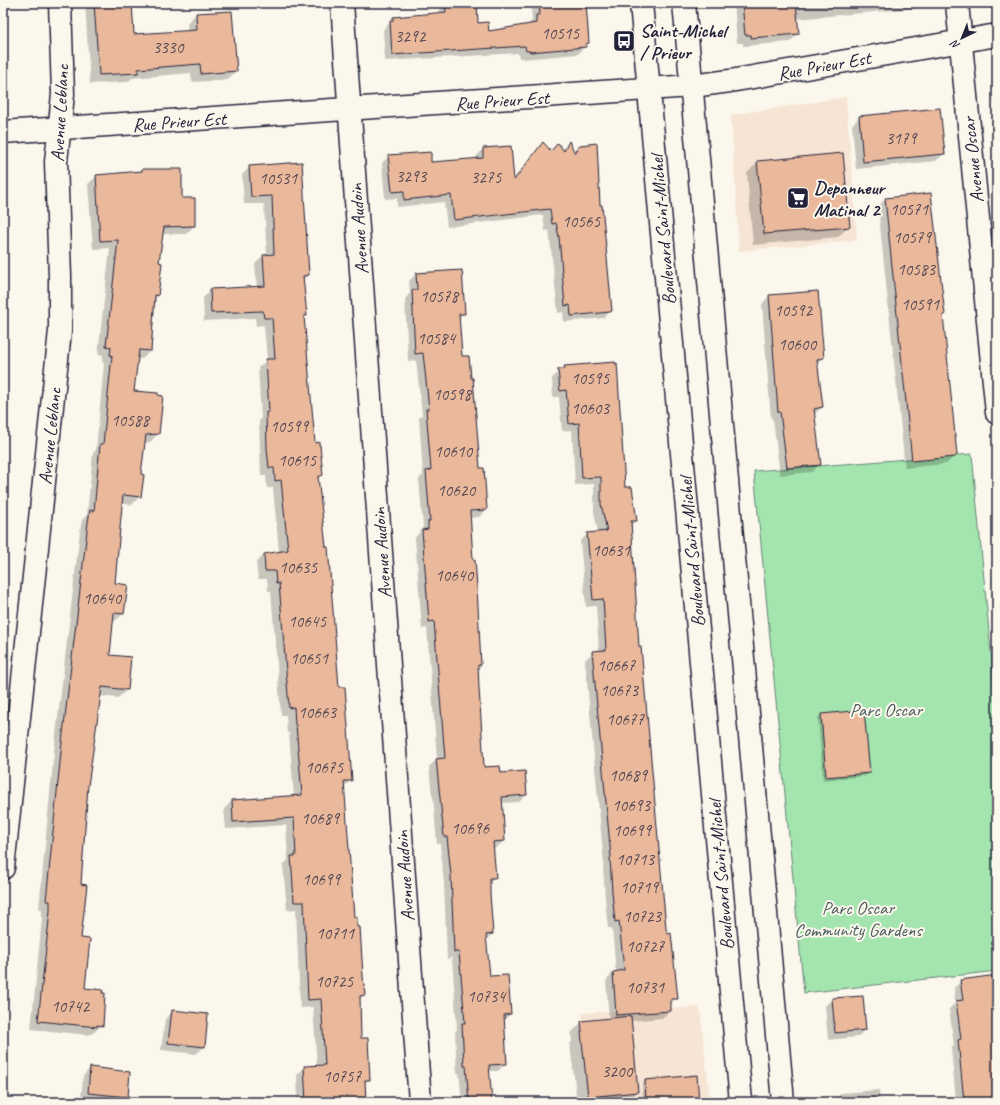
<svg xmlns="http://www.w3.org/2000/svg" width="1000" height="1105" font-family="Caveat,sans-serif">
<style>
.built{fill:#f6e4d4}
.green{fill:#a4e5af;stroke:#638475}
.shadow{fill:#0003}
.building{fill:#eab89b;stroke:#22223b}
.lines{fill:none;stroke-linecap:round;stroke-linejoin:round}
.minor-casing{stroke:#22223b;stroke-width:25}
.major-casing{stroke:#22223b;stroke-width:25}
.minor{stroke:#fbf7ec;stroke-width:22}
.major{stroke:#fbf7ec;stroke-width:22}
.labels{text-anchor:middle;stroke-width:4;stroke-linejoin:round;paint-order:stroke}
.number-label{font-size:17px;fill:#544853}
.poi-label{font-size:19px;font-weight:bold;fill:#22223b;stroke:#fbf7ec;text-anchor:start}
.street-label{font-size:19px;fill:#22223b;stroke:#fbf7ec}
.park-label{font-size:19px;fill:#495c5e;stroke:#fbf7ec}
</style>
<rect width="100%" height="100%" fill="#fbf7ec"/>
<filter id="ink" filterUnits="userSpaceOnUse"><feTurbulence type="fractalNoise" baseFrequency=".025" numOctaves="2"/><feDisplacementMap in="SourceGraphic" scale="8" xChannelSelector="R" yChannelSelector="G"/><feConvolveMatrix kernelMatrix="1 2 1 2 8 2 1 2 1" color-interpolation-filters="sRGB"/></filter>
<g filter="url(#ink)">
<g class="built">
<path d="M846 97 857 240 739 251 731 115Z"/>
<path d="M700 1007 710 1102H595L582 1013Z"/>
</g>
<path class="green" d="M972 454 997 715V971L804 993 754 471Z"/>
<g class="shadow">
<path d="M85 3H131L133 35 188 31 187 23 196 14 236 71 227 80 192 82 191 73 132 78 128 82 90 84Z"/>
<path d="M476 3 477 24 488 32 529 25 532 20 531 3H585L588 43 578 54 523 59V58H519L518 53 385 61 383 30 394 18 439 14 438 11 446 4Z"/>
<path d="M734 3H923L918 8 796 19 798 34 790 42 743 46V43H737Z"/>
<path d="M986 3H997V10Z"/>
<path d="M997 90V132L993 94Z"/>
<path d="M939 110 944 154 936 161 856 169 852 125 859 117Z"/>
<path d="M543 143 550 151 557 144 562 150 569 143 573 153 581 146 599 206 611 310 604 318 564 322 563 312 558 313 549 230 545 231 543 215 447 227 444 202 397 207V198L385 199 382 163 389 156 430 163 476 160V157L483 149 513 180Z"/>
<path d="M758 162 849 226 838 237 753 245 747 173Z"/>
<path d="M301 163 308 275 302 281 306 315 303 318 314 444 322 474 317 478 338 688 351 780 343 788 353 918 364 995 359 1000 360 1039 369 1079 364 1084 365 1102H298L297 1075 305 1067H317L313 1007 300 1008 296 909 287 910 283 865 288 860 286 825 226 829 224 809 232 801 294 797 289 733H287L286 715H281L271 591H268L267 579H258L256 563 264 555 279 552 273 488H267L266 476H261L259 421 261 418 258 368 267 360 264 325 256 326 255 318 204 321 203 298 211 290 257 288 255 264 263 256H267L264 204H244L242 175 250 167Z"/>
<path d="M143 170 181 199H194V226L186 234H162L151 350 142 359 137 358 133 392 158 434 150 442 144 443 140 475V496L132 505 121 503 114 584 127 586 123 614 114 622H112L109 655 127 690 118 698 100 696 87 786 80 885V939L84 989 102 1025 93 1033 88 1035 31 1029 42 919V909H39L54 751 80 531 82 520 87 515 93 453 96 450 104 363H102L103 355 98 354 110 248 93 249 88 184 97 176 141 172Z"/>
<path d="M886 199 944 315 942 316 956 455 946 464 905 468 878 206Z"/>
<path d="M416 274 464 313 458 319 461 357 486 510 479 517 469 518 480 664 477 667 483 768 500 774 526 795 519 802 501 803 504 841 496 848 493 849 495 877 489 883 492 934 486 940 489 977 510 1014 504 1020 506 1063 498 1071H488L491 1102H462L459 1073H457L455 1032 457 1029 452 958 447 959 444 883 440 844H437L433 796H432L429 767 437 759 427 628 422 629 415 538 423 527 419 479 423 475 419 417 422 415 416 360 408 361 405 299 410 293 409 281Z"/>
<path d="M769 296 823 358 817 364 822 407 814 415 820 464 812 472 780 475 773 419H771L762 304Z"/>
<path d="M565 367 624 488 636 521 630 526 638 648 665 929 676 998 670 1005V1011L662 1018 630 1021 637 1092 627 1102H577L570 1044 572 1042 571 1033 582 1022 609 1019 606 981 613 973H616L612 928H608L605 899 603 866 604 864 585 660 593 652H599L596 606 586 607 580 541 588 534 598 533 594 512V484L575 485 572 430 562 431 559 397H553L552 378Z"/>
<path d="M821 715 869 773 866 776 823 780 818 718Z"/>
<path d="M997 976V1102H956L951 1048 954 1045 949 1009 955 1003 954 988 961 981Z"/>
<path d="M832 999 865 1029 858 1037 828 1040 825 1006Z"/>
<path d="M172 1012 207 1015 204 1047 196 1054 161 1050 165 1019Z"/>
<path d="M90 1068 127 1097 122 1102 81 1100 83 1076Z"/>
<path d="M696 1076 698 1102H643L642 1084 645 1081Z"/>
<path d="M879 1090 880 1102H834L841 1093Z"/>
</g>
<g class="building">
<path d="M94 3H132L134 34 197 30 196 13 232 11 237 71 201 74 200 64 138 69V73L99 75Z"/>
<path d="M445 3H477L478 23 488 22 489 31 536 23V15H540L539 3H586L589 43 586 44V47L530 52V51H526L525 46 392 55 390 21H393V17L446 12Z"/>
<path d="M742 3H796L799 34 751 38V35H745Z"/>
<path d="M940 108 945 154 863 162 859 116Z"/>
<path d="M569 141 575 153 580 145 597 143 600 205H602L612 311 610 312 571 316 570 305 565 306 559 237 556 223 552 224 550 209 454 220 451 195 404 200V191L392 192 388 155 431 152V162L483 158V148L511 146 514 180 543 142 551 151 558 143 564 151Z"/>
<path d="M843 153 850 227 764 234 757 161Z"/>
<path d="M302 162 309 275 303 276 307 316H304L315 443 319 442V445H320L323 475 318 477 326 547H328L339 687H345L352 781H344L354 917H357V927H360L363 976 365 995 360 996 361 1038H368L370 1080H365L366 1102H306L304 1066 325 1065 321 999 308 1000 304 902H294L291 856H296L294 818 233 822 232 800 302 795 296 725H295L294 707 289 708 279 583 276 584 275 571H265L264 554 288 550 281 480 275 481 274 468H269L267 449 266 412H269L266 359H275L272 318H264L263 311 211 313 210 289 265 286 263 255 274 254 272 196 251 197 249 166Z"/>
<path d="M142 169H182V198H195V226L164 227 159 262 162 263 158 296 155 295 151 351 139 350 134 391 158 393V395L163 396 159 434 146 435 141 474 144 475 141 497 123 495 115 583 128 585 124 614 114 613 110 655 131 657 128 690 102 687 88 786 81 884 87 885 81 938 90 939 85 988 103 990 102 993H105L103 1026 97 1025V1027L38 1021 50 911V901H46L62 742 88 522 90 510 94 511 100 444H103L112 355H110L111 347 106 346 118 240 100 241 96 175 142 171Z"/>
<path d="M931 193 942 289 945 315H943L957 455 955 457 912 461 885 198Z"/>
<path d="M462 270 465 314H459L462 356H469L471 378H473L480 468H484L487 510 470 511 473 560H475L477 587 481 665H478L479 688 484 767 500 766 501 773 525 771 527 795 502 797 505 841 493 842 496 878H490V894L493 934 486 935 490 976 508 975 511 1014 504 1015 507 1064 489 1065 492 1102H469L466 1066H464L462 1023H465L459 952H454L451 875 447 837H444L436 759 445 758 438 672 434 621 429 622 422 530 428 529V521H430L426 471 431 470 426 409H429L423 353 415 354 412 290H417L416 273Z"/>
<path d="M818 291 824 358 817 359 823 407 814 409 821 465 787 468 780 412H778L769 295Z"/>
<path d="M615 362V364L617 363 625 487H632L637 521H631L639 647H641L666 928 667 934 671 933 678 999H671V1011L616 1015 613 972 624 970 619 921 615 922 612 892 610 858 611 857 592 651 606 650 603 599 593 600 587 533 607 531 601 504V477L582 478 579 423 569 424 566 390 560 391 558 369H565L564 366Z"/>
<path d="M864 710 870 773 826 777 821 714Z"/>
<path d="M997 975V1101L964 1102 958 1040 961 1039 956 1001 963 1000 960 980Z"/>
<path d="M863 996 866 1030 835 1033 832 998Z"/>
<path d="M172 1010 208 1014 205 1047 168 1043Z"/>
<path d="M631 1016 638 1092 588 1097 581 1032H582L581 1021Z"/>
<path d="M90 1067 130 1072 128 1097 88 1093Z"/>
<path d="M697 1075 699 1102H646L645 1080Z"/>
</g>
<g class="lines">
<g class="minor-casing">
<g id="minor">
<path d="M342 3 420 1102"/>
<path d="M957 3 997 413"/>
<path d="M3 132 692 86 730 81 997 35"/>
<path d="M3 868 60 331V276L56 162 63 94 60 3"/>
</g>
</g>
<g class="major-casing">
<g id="major">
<path d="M641 3 741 1102"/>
<path d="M684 3 783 1102"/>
</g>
</g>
<use href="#minor" class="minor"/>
<use href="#major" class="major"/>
</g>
</g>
<defs>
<g id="bus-square" transform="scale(1.15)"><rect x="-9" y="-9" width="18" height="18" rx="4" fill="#22223b" stroke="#fbf7ec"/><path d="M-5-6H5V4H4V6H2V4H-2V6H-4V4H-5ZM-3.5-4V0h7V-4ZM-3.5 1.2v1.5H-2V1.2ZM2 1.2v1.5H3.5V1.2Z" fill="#fff"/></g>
<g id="supermarket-square" transform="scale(1.15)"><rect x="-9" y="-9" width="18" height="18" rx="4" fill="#22223b" stroke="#fbf7ec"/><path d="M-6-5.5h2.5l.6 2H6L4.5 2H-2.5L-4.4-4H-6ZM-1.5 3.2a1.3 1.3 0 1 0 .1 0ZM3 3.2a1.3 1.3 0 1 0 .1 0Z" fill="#fff"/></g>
</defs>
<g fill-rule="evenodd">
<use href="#bus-square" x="624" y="41"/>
<use href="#supermarket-square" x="798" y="198"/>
</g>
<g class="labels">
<g class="number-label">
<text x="560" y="39">10515</text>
<text x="410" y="42">3292</text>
<text x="168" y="53">3330</text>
<text x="901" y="144">3179</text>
<text x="411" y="182">3293</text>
<text x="486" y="183">3275</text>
<text x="278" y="184">10531</text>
<text x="909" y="215">10571</text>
<text x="581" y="227">10565</text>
<text x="912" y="243">10579</text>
<text x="916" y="275">10583</text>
<text x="439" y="302">10578</text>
<text x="920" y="310">10591</text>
<text x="793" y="316">10592</text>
<text x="436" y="344">10584</text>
<text x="797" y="350">10600</text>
<text x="590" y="384">10595</text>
<text x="452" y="400">10598</text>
<text x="590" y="414">10603</text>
<text x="130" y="426">10588</text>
<text x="289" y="432">10599</text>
<text x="453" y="457">10610</text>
<text x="297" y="466">10615</text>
<text x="456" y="496">10620</text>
<text x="611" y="556">10631</text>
<text x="298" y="573">10635</text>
<text x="454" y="581">10640</text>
<text x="102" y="604">10640</text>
<text x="307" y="627">10645</text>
<text x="309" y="664">10651</text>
<text x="616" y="671">10667</text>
<text x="619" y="696">10673</text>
<text x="317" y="718">10663</text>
<text x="625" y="725">10677</text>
<text x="324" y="773">10675</text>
<text x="628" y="781">10689</text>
<text x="631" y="811">10693</text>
<text x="320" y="824">10689</text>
<text x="470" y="834">10696</text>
<text x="632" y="836">10699</text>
<text x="635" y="865">10713</text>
<text x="321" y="885">10699</text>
<text x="639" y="893">10719</text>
<text x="642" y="922">10723</text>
<text x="335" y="939">10711</text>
<text x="645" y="952">10727</text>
<text x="334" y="987">10725</text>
<text x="645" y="993">10731</text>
<text x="486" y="1002">10734</text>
<text x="70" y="1012">10742</text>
<text x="617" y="1077">3200</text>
<text x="342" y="1082">10757</text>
</g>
<g class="poi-label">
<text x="640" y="37">Saint-Michel<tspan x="640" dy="22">/ Prieur</tspan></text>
<text x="814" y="194">Depanneur<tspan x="814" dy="22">Matinal 2</tspan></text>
</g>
<g class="street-label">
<text transform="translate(824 65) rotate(-10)" y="7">Rue Prieur Est</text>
<text transform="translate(502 100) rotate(-4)" y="7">Rue Prieur Est</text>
<text transform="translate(59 113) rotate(-87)" y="7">Avenue Leblanc</text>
<text transform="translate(179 121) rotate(-4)" y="7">Rue Prieur Est</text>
<text transform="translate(972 160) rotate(-96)" y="7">Avenue Oscar</text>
<text transform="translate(358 229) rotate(-94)" y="7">Avenue Audoin</text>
<text transform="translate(662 230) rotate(-95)" y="7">Boulevard Saint-Michel</text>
<text transform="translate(49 436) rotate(-84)" y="7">Avenue Leblanc</text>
<text transform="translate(691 552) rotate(-95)" y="7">Boulevard Saint-Michel</text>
<text transform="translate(381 553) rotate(-94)" y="7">Avenue Audoin</text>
<text transform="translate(720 875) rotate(-95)" y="7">Boulevard Saint-Michel</text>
<text transform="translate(404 876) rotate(-94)" y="7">Avenue Audoin</text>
</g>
<g class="park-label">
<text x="886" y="716">Parc Oscar</text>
<text x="858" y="914">Parc Oscar<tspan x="858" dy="22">Community Gardens</tspan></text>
</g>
</g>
<rect width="1000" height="1105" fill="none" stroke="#fbf7ec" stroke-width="16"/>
<rect x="8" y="8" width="984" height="1089" fill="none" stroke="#22223b" stroke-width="1.5" filter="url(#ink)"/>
<g transform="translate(962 38) rotate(223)" stroke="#fbf7ec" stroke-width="3" paint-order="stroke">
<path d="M0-3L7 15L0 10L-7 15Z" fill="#22223b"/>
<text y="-6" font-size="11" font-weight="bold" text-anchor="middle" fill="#22223b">N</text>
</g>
</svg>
